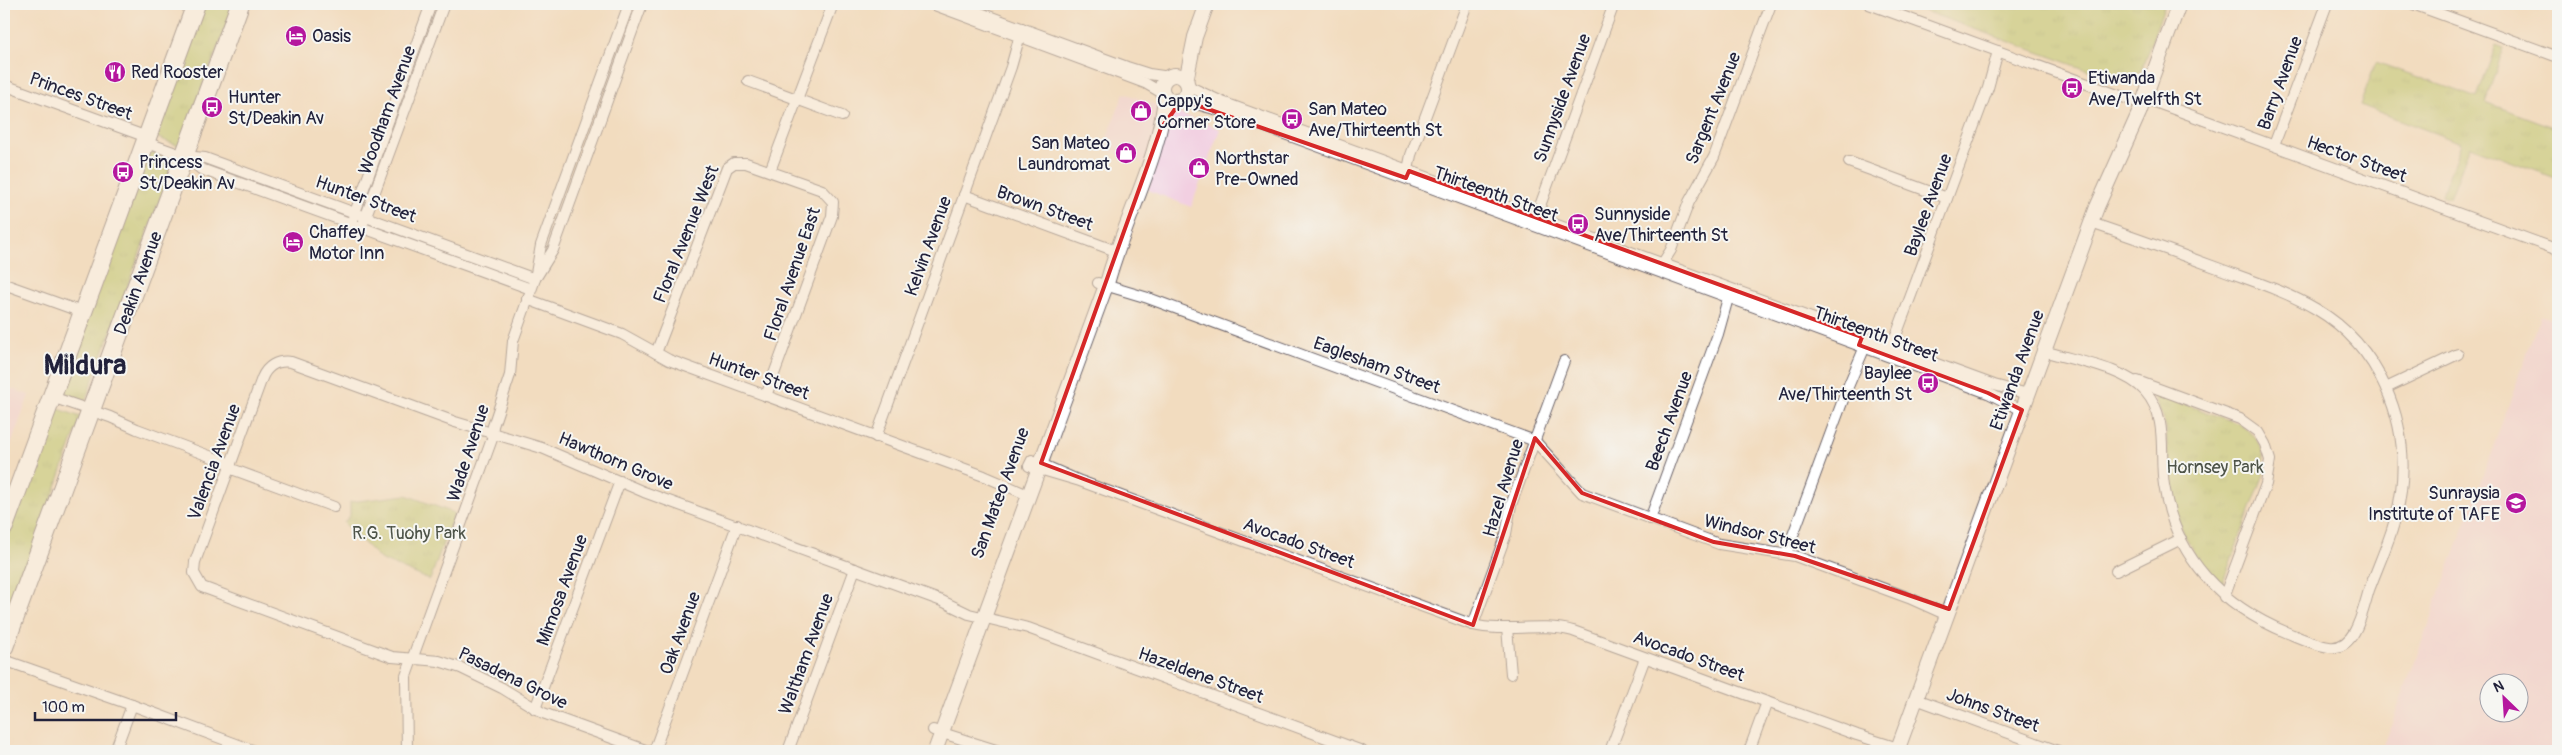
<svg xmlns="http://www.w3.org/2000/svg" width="2562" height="755" font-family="Pangolin,sans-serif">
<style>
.built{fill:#f2cfe1;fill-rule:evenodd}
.grass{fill:url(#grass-tufts);stroke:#6c7452}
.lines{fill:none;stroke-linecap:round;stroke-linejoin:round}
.street-casing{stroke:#6b6369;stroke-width:12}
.secondary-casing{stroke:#6b6369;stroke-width:16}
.highway-casing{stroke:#6b6369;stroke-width:20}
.street{stroke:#fff;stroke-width:10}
.secondary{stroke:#fff;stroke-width:14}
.highway{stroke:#fff;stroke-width:18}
.marked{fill:none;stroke:#d62828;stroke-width:4;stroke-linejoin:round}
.labels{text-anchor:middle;stroke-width:4;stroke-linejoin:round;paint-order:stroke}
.poi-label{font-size:18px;fill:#22223b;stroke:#f6f6f2;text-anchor:start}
.street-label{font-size:18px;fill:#22223b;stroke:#f6f6f2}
.park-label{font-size:18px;fill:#4e5449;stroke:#f6f6f2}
.town-label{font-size:28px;font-weight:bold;fill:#22223b;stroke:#f6f6f2}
</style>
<defs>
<pattern id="grass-tufts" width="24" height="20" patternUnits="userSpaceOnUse" patternTransform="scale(1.25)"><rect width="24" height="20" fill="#b5c76a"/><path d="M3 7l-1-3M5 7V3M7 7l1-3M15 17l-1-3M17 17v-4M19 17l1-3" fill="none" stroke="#9bab5d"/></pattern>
</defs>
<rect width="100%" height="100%" fill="#f6f6f2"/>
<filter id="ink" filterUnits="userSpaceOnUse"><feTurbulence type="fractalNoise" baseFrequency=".02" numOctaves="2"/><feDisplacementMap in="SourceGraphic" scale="10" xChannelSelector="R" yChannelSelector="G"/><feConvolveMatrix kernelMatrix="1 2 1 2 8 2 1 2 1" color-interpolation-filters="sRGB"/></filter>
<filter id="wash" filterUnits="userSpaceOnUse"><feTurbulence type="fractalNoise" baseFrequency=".0096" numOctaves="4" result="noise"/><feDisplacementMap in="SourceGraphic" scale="20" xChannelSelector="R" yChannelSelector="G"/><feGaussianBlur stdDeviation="1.12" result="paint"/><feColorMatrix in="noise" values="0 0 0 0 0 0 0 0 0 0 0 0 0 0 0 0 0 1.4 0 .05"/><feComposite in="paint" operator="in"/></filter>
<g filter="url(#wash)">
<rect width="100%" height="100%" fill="#f2dcbf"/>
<g class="built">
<path d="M1124 93 1220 129 1191 207 1148 190 1155 168 1103 149Z"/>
<path d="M2541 316 2558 323V751H2382ZM2490 682H2520V712H2490Z"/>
<path d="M4 386 29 395 4 464Z"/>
</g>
<g class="grass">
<path d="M202 4H235L179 146 156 137Z"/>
<path d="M1905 4H2165L2141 71 2126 84Z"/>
<path d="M2496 45 2504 48 2485 102 2558 129V179L2470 146 2450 198 2442 195 2461 143 2360 105 2376 62 2477 98Z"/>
<path d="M150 152 174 161 85 401 61 391Z"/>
<path d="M2157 394 2237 423C2258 435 2268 453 2263 477L2222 584 2217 583 2194 554 2176 516 2170 495 2166 427 2154 396Z"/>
<path d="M56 408 81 417 4 632V543L53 410Z"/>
<path d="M406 495 454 513 430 580 380 559 344 523 350 515V502Z"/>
</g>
</g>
<g filter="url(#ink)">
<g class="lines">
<g class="street-casing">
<g id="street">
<path d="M932 4 1145 83 1164 94"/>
<path d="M956 4 1127 67 1149 74 1170 77"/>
<path d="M1869 4 2142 104"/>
<path d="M2413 4 2558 57"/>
<path d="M748 81 842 116"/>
<path d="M4 85 147 137"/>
<path d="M1188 86 1222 102 1901 351 1994 385 2028 394"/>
<path d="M2144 98 2558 250"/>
<path d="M1182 100 1225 112 1988 393 2022 410"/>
<path d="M145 142 184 156 205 158 535 279"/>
<path d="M2274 145 2327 4"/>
<path d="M185 156 201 169 531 289"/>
<path d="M1849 162 1947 198"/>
<path d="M770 171 833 4"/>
<path d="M1407 175 1411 155 1467 4"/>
<path d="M964 195 1116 251"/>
<path d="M353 218 431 4"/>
<path d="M364 221 444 4"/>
<path d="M1538 224 1541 203 1614 4"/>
<path d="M1659 269 1671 250 1689 202 1714 157 1771 4"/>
<path d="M537 276 553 250 642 4"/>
<path d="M1098 283 1148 298 1535 441 1582 493 1719 544 1795 556 1909 598 1947 615"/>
<path d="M4 284 82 312"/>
<path d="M527 299 622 334 669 360 984 476 1028 495"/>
<path d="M1886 351 1897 333 1988 88 1998 51"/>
<path d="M2044 351C2074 361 2123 367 2145 391 2169 418 2159 453 2164 485 2175 558 2222 606 2288 633 2300 638 2315 645 2329 647 2356 651 2363 609 2369 590 2381 558 2397 525 2401 491 2410 420 2379 346 2316 309 2284 290 2249 280 2215 267 2174 252 2133 237 2091 223"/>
<path d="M656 353 727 168 734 163H746L822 190 833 202 832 216 766 396"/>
<path d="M2137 381 2240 419 2258 432 2265 444 2270 460 2266 484 2224 597"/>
<path d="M2386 388 2458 354"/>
<path d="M52 397 110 417 137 429 231 464"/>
<path d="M876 437 1011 67 1022 28"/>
<path d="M229 468 334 507"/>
<path d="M1080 481 1032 460 1029 466 1080 481 1473 625C1506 633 1540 622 1573 631L1857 735 1898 748"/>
<path d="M1650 519 1718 334 1730 291"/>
<path d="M1786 554 1847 389 1867 342"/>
<path d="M2116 571 2181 539"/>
<path d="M1473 625 1506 534 1511 505 1564 361"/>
<path d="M1507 628 1511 674"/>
<path d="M4 660 132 705 255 751"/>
<path d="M1916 699 2058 751"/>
<path d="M535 709 620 481"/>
<path d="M933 730 999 751"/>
<path d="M115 751 132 705"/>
<path d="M407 751 406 676 492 439 493 426 510 375 513 341 535 279 541 245 629 4"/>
<path d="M648 751 543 713 502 688 461 668 439 661 392 657 202 587 194 573 195 562 262 378C267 366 277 360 291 362L455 422 542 448 644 492 942 601 969 614 1028 628 1362 751"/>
<path d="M654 751 737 525"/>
<path d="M788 751 855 569"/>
<path d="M1610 751 1645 658"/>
<path d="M1749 751 1767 702"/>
</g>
</g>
<g class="secondary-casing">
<g id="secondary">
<circle cx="1175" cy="88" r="13"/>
<path d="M1186 81 1195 37 1207 4"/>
<path d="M935 751 1108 280C1124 221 1161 155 1165 96"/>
<path d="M1897 751 2097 207 2139 113 2179 4"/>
</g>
</g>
<g class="highway-casing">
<g id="highway">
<path d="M4 527 196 4"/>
<path d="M4 647 240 4"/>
</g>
</g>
<use href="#street" class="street"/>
<use href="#secondary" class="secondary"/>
<use href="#highway" class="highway"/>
</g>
</g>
<path d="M0 0H2562V755H0ZM1182 100 1406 178 1409 171 1862 337 1859 345 1988 393 2022 410 1949 609 1795 556 1714 542 1582 493 1535 438 1473 625 1041 463 1161 128Z" fill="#f2dcbf" fill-opacity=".55" fill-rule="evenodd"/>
<path class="marked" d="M1182 100 1406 178 1409 171 1862 337 1859 345 1988 393 2022 410 1949 609 1795 556 1714 542 1582 493 1535 438 1473 625 1041 463 1161 128Z"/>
<defs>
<g id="hotel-disc" transform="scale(1.125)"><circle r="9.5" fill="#b5179e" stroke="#f6f6f2"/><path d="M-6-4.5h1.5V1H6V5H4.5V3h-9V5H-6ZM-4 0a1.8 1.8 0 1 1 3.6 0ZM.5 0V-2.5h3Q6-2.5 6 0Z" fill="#fff"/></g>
<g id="restaurant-disc" transform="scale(1.125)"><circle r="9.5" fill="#b5179e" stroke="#f6f6f2"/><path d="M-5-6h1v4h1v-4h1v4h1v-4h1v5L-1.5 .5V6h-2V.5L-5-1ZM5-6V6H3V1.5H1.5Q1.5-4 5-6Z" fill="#fff"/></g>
<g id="bus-disc" transform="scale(1.125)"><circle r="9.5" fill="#b5179e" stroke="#f6f6f2"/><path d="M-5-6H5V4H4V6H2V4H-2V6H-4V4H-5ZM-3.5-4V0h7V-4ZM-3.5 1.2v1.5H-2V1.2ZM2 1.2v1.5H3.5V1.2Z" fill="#fff"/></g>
<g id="shop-disc" transform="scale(1.125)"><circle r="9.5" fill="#b5179e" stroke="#f6f6f2"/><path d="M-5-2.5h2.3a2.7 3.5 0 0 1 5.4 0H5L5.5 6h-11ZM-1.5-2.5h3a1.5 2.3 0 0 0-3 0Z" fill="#fff"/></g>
<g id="university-disc" transform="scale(1.125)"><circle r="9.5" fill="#b5179e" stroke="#f6f6f2"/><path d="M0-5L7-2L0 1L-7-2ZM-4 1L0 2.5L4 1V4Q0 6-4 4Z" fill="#fff"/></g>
</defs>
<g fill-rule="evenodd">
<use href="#hotel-disc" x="296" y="36"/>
<use href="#restaurant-disc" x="115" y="72"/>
<use href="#bus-disc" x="2072" y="88"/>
<use href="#bus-disc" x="212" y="107"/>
<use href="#shop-disc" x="1141" y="111"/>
<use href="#bus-disc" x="1292" y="119"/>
<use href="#shop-disc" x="1126" y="153"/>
<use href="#shop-disc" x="1199" y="168"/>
<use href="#bus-disc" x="123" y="172"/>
<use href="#bus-disc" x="1578" y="224"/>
<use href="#hotel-disc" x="293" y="242"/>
<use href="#bus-disc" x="1928" y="383"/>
<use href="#university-disc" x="2516" y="503"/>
</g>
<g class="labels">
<g class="poi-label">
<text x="312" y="42">Oasis</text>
<text x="131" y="78">Red Rooster</text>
<text x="2088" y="84">Etiwanda<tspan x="2088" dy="21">Ave/Twelfth St</tspan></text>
<text x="228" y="103">Hunter<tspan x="228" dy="21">St/Deakin Av</tspan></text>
<text x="1157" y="107">Cappy's<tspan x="1157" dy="21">Corner Store</tspan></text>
<text x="1308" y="115">San Mateo<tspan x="1308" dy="21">Ave/Thirteenth St</tspan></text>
<text x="1110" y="149" text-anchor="end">San Mateo<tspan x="1110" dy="21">Laundromat</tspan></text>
<text x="1215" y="164">Northstar<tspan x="1215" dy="21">Pre-Owned</tspan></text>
<text x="139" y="168">Princess<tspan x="139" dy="21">St/Deakin Av</tspan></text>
<text x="1594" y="220">Sunnyside<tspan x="1594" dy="21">Ave/Thirteenth St</tspan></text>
<text x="309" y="238">Chaffey<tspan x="309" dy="21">Motor Inn</tspan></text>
<text x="1912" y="379" text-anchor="end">Baylee<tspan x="1912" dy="21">Ave/Thirteenth St</tspan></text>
<text x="2500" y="499" text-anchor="end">Sunraysia<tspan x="2500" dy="21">Institute of TAFE</tspan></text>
</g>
<g class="street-label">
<text transform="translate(2280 83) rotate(-70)" y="6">Barry Avenue</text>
<text transform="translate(81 96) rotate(20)" y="6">Princes Street</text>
<text transform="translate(1562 98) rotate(-70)" y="6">Sunnyside Avenue</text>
<text transform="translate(1713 108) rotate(-68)" y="6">Sargent Avenue</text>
<text transform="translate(387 110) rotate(-70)" y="6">Woodham Avenue</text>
<text transform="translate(2357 159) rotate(20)" y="6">Hector Street</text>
<text transform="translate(1496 194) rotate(20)" y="6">Thirteenth Street</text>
<text transform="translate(366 199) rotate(20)" y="6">Hunter Street</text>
<text transform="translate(1928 205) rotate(-70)" y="6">Baylee Avenue</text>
<text transform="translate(1045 208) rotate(20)" y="6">Brown Street</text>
<text transform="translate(686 234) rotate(-68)" y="6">Floral Avenue West</text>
<text transform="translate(928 246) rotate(-70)" y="6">Kelvin Avenue</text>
<text transform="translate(792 274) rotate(-71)" y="6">Floral Avenue East</text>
<text transform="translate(138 283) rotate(-70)" y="6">Deakin Avenue</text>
<text transform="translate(1876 334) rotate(20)" y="6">Thirteenth Street</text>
<text transform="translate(1377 365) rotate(20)" y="6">Eaglesham Street</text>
<text transform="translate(2017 370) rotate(-70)" y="6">Etiwanda Avenue</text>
<text transform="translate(759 376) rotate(20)" y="6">Hunter Street</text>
<text transform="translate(1669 421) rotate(-70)" y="6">Beech Avenue</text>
<text transform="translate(468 453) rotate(-72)" y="6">Wade Avenue</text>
<text transform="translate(616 461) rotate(23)" y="6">Hawthorn Grove</text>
<text transform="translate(214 462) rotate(-70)" y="6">Valencia Avenue</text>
<text transform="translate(1503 488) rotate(-73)" y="6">Hazel Avenue</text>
<text transform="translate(1000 493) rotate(-70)" y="6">San Mateo Avenue</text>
<text transform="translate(1760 534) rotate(14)" y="6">Windsor Street</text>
<text transform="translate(1299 543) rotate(20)" y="6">Avocado Street</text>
<text transform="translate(562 590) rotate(-70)" y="6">Mimosa Avenue</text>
<text transform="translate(680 633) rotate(-70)" y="6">Oak Avenue</text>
<text transform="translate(806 654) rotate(-70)" y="6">Waltham Avenue</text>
<text transform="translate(1689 656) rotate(20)" y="6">Avocado Street</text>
<text transform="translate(1201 675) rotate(20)" y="6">Hazeldene Street</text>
<text transform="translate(513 678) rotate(26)" y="6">Pasadena Grove</text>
<text transform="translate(1993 710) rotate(20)" y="6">Johns Street</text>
</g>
<g class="park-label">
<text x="2215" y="473">Hornsey Park</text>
<text x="409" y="539">R.G. Tuohy Park</text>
</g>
<g class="town-label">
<text x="85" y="374">Mildura</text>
</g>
</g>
<rect width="2562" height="755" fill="none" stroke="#f6f6f2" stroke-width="20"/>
<g transform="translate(2504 698) rotate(335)"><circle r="24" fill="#f6f6f2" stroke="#a1a1a9"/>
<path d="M0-4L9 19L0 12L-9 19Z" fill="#b5179e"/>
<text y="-8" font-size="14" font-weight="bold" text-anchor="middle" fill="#22223b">N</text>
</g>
<path d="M35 712v8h141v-8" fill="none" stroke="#22223b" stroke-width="2.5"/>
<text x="42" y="712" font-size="15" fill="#22223b" stroke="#f6f6f2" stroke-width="4" paint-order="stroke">100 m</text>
</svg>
